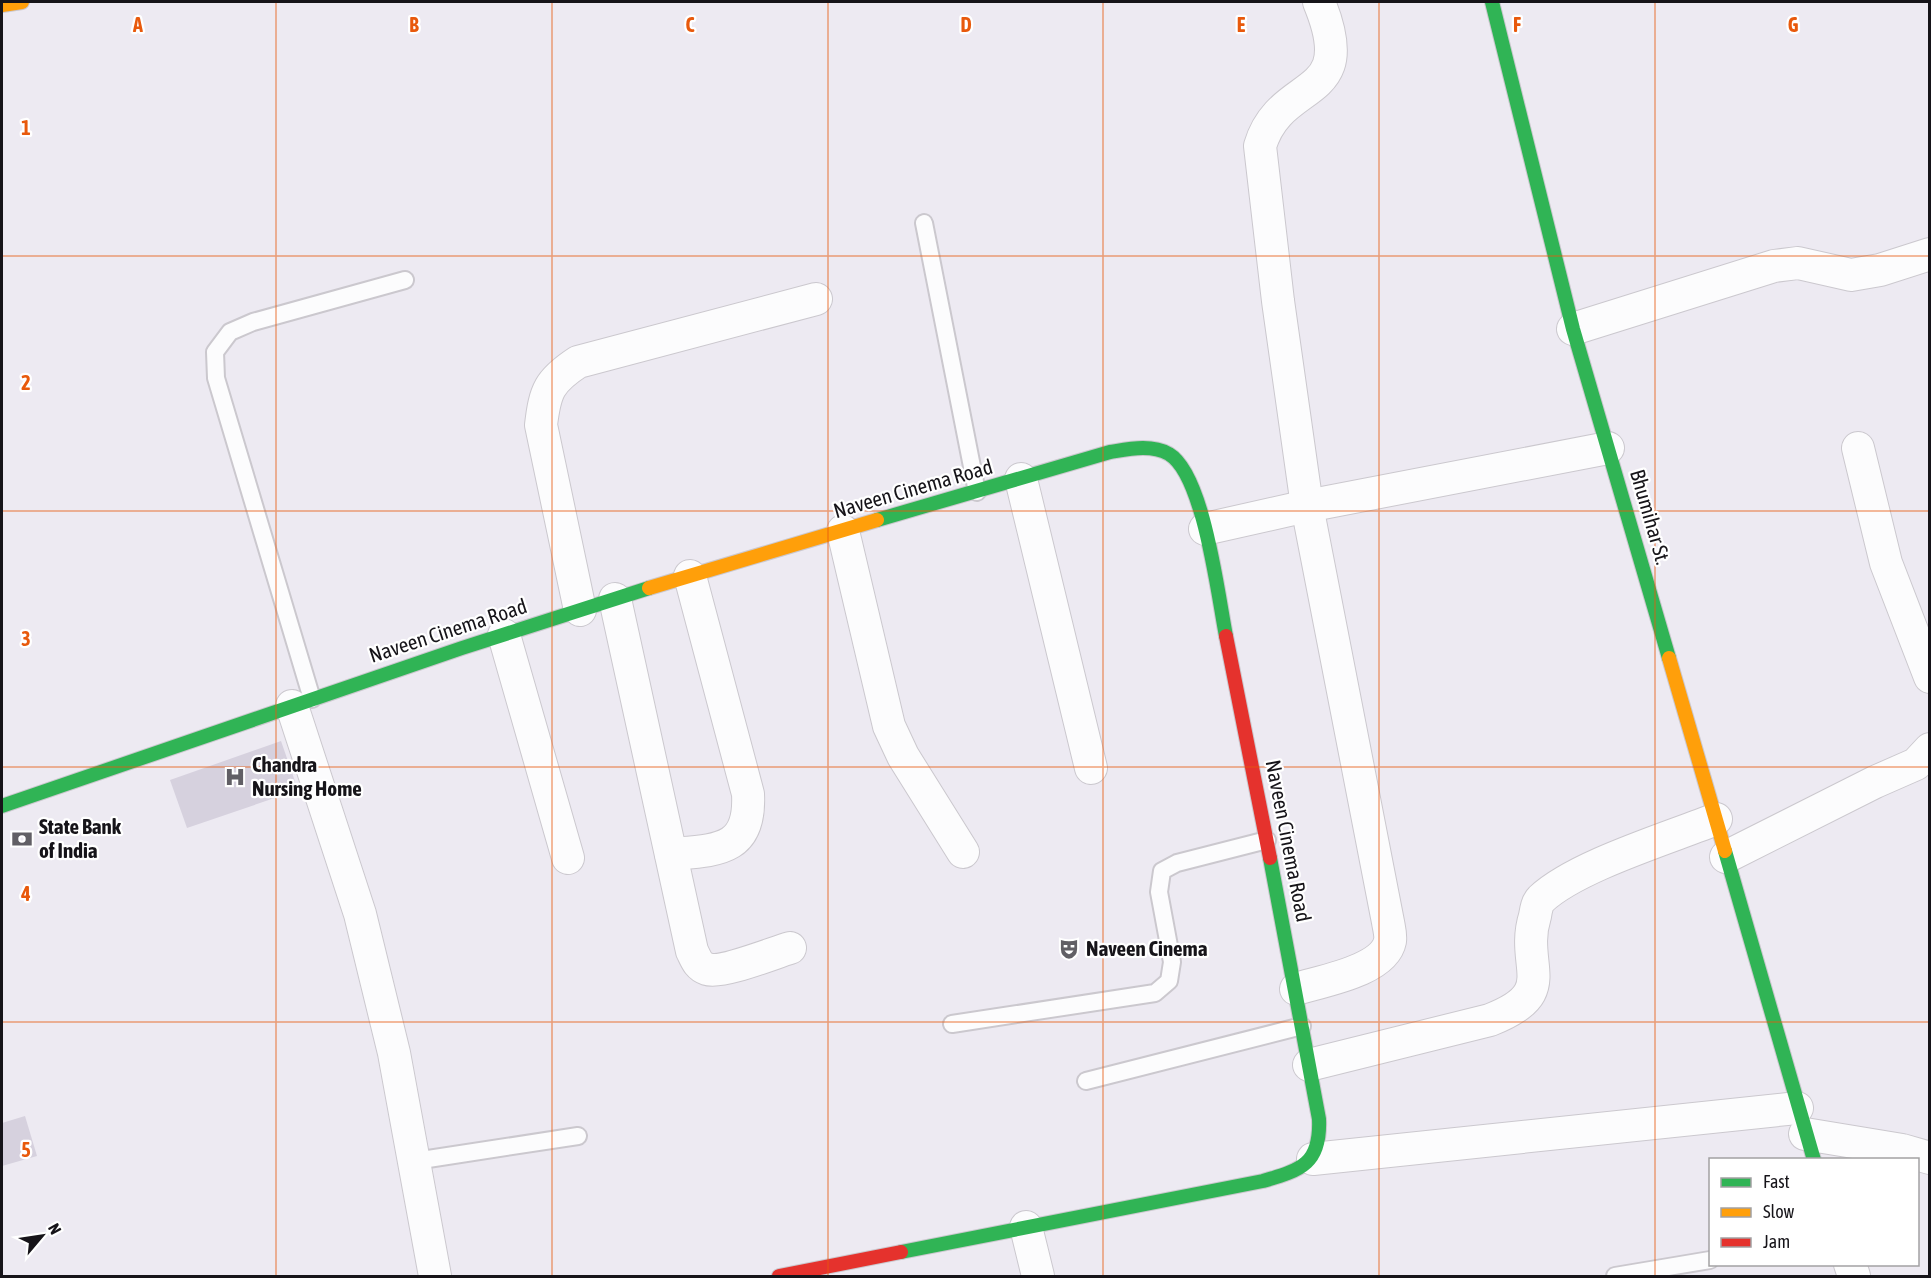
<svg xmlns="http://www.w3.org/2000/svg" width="1931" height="1278" font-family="'Asap Condensed',sans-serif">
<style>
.building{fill:#d6d1de}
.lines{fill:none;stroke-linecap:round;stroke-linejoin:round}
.lane-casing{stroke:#cbc8ce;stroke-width:20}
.street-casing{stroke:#cbc8ce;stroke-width:34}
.fast-casing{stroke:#cbc8ce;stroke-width:16}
.slow-casing{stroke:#cbc8ce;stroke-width:16}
.jam-casing{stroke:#cbc8ce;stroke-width:16}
.lane{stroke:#fcfcfd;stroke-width:16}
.street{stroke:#fcfcfd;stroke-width:32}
.fast{stroke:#30b455;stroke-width:14}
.slow{stroke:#ff9f0a;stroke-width:14}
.jam{stroke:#e5322d;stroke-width:14}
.grid{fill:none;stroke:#e8590c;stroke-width:1.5;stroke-opacity:0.55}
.labels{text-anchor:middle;stroke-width:4.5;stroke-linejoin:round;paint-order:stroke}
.street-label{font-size:21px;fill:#161419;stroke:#fff}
.poi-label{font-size:21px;font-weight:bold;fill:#161419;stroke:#fff;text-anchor:start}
.grid-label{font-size:20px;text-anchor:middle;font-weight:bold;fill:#e8590c;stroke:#fff;stroke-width:4.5;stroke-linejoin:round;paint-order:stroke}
</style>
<rect width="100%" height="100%" fill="#edeaf2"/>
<g class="building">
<path d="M281 741 298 790 187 828 170 780Z"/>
<path d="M25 1116 37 1156 2 1166V1123Z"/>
</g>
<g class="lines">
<g class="lane-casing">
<g id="lane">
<path d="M924 223 977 492"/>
<path d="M312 699 216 378 215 352 230 332 253 322 405 280"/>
<path d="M952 1024 1155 993 1169 981 1172 962 1159 892 1162 871 1177 863 1267 840"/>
<path d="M1086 1081 1302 1026"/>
<path d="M415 1161 578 1136"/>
<path d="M1615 1276 1710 1260"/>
</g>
</g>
<g class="street-casing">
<g id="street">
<path d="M1573 329 1774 266 1798 263 1851 275 1880 270 1930 254"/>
<path d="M1858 448 1886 563 1930 677"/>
<path d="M1021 479 1091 768"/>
<path d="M1205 529 1307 506 1608 448"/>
<path d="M843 531 889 726 903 756 963 852"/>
<path d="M615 599 692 951C696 959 698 966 707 969 722 974 773 953 790 948"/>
<path d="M580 610 541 425C545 391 549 381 578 362L816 299"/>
<path d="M504 635 568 858"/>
<path d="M292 706 360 914 394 1053 435 1276"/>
<path d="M671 854C718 850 751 851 748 794L690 576"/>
<path d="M1726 857 1875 782 1916 764 1930 749"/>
<path d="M1296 989C1321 981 1384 971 1390 941 1391 935 1389 928 1388 922L1307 506 1278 301 1260 146C1281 75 1361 104 1319 2"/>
<path d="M1309 1065 1490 1020C1562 992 1519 967 1535 916 1536 910 1537 903 1541 899 1576 866 1669 838 1716 819"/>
<path d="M1805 1134 1902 1150 1930 1158"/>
<path d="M1313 1159 1797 1108"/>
<path d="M1026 1227 1038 1276"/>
<path d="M1850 1264 1854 1276"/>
</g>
</g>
<g class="fast-casing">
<g id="fast">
<path d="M1492 2 1573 329 1669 658"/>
<path d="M877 520 1110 452C1129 449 1151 444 1169 454 1204 475 1218 596 1226 636"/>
<path d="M2 806 462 648 649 588"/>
<path d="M1725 851 1814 1160"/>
<path d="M901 1252 1263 1181C1302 1170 1321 1163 1319 1119L1270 858"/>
</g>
</g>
<g class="slow-casing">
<g id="slow">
<path d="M2 5 22 2"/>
<path d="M649 588 877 520"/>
<path d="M1669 658 1725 851"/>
</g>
</g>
<g class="jam-casing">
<g id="jam">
<path d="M1226 636 1270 858"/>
<path d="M779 1276 901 1252"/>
</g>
</g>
<use href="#lane" class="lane"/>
<use href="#street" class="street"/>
<use href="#fast" class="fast"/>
<use href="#slow" class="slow"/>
<use href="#jam" class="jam"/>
</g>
<path class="grid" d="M276 2V1276M552 2V1276M828 2V1276M1103 2V1276M1379 2V1276M1655 2V1276M2 256H1930M2 511H1930M2 767H1930M2 1022H1930"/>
<defs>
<g id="hospital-bare" transform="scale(1.62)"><path d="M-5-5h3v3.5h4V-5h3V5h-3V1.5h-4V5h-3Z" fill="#615f65" stroke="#fff" stroke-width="2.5" paint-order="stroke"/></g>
<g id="bank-bare" transform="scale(1.62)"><path d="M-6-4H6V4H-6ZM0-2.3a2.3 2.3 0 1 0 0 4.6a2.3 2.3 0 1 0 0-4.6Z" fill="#615f65" stroke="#fff" stroke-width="2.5" paint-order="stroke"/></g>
<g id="theatre-bare" transform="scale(1.62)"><path d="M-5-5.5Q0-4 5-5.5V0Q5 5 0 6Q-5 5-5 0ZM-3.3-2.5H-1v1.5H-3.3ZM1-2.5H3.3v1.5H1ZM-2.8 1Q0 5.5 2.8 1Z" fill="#615f65" stroke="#fff" stroke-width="2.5" paint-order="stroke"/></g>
</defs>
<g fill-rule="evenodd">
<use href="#hospital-bare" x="235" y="777"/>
<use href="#bank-bare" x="22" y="839"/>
<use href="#theatre-bare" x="1069" y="949"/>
</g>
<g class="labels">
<g class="street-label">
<text transform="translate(913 489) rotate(-16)" y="7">Naveen Cinema Road</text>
<text transform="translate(1650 517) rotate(74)" y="7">Bhumihar St.</text>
<text transform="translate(448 631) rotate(-18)" y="7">Naveen Cinema Road</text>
<text transform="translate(1288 841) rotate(79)" y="7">Naveen Cinema Road</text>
</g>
<g class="poi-label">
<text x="252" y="772">Chandra<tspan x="252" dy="24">Nursing Home</tspan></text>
<text x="39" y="834">State Bank<tspan x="39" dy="24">of India</tspan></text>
<text x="1086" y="956">Naveen Cinema</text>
</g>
</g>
<g class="grid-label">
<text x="138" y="32">A</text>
<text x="414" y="32">B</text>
<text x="690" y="32">C</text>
<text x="966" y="32">D</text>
<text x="1241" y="32">E</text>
<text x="1517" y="32">F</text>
<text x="1793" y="32">G</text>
<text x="26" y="135">1</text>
<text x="26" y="390">2</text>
<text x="26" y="646">3</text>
<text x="26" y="901">4</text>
<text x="26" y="1157">5</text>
</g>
<rect width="1931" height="1278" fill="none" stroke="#161419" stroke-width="6"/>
<rect x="1709" y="1158" width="210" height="108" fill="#ffffff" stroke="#a2a1a3" stroke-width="1.5"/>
<rect x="1721" y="1178" width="30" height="9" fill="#30b455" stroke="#a2a1a3" stroke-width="1.5"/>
<text x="1763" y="1188" font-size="18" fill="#161419">Fast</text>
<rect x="1721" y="1208" width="30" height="9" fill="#ff9f0a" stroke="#a2a1a3" stroke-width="1.5"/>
<text x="1763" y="1218" font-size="18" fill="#161419">Slow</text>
<rect x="1721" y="1238" width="30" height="9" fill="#e5322d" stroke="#a2a1a3" stroke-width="1.5"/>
<text x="1763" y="1248" font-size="18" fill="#161419">Jam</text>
<g transform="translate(42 1236) rotate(61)" stroke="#ffffff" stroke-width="4.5" paint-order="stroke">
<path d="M0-4.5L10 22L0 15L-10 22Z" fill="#161419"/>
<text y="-9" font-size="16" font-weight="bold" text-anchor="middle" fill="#161419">N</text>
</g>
</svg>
